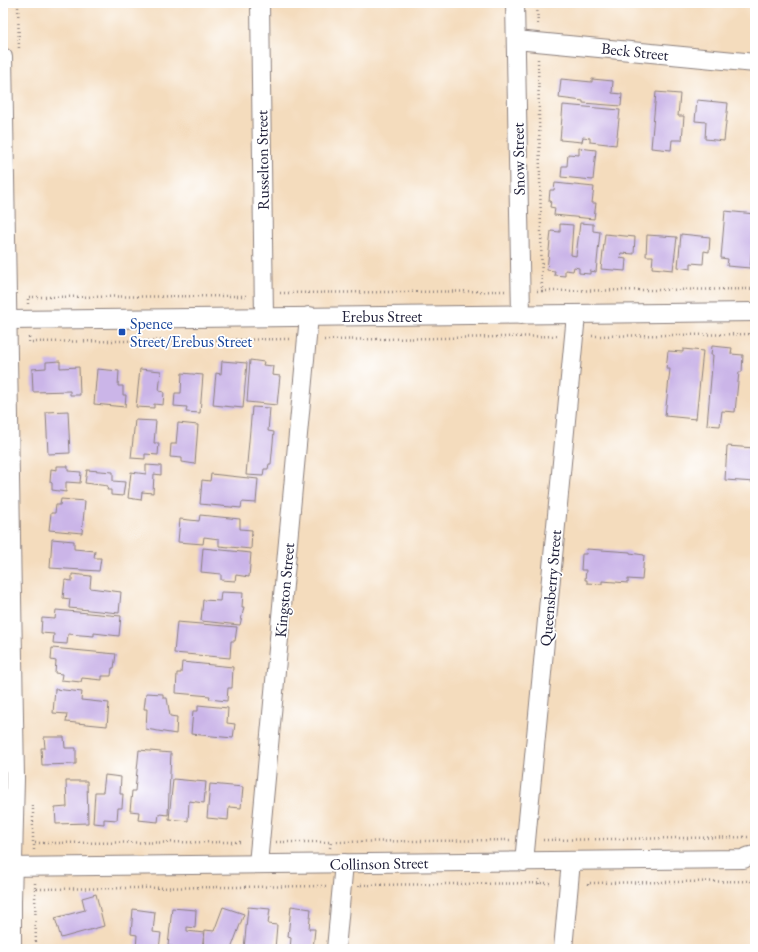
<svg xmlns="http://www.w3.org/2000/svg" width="758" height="952" font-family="'EB Garamond',serif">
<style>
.building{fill:#cbb5e8}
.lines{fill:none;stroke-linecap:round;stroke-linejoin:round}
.minor-casing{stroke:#8b7f7c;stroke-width:20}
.path{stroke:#8b7f7c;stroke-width:2.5;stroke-dasharray:1 3;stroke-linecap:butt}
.minor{stroke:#fff;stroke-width:18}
.transit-dot{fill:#1a4fb4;stroke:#fff;stroke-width:1.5}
.labels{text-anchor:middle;stroke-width:3.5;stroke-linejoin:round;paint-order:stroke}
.street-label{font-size:16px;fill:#22223b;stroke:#fff}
.transit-label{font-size:16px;fill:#164399;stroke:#fff;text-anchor:start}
</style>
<rect width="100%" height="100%" fill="#fff"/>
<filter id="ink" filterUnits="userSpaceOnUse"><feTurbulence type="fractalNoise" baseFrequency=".025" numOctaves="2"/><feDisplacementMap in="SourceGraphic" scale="8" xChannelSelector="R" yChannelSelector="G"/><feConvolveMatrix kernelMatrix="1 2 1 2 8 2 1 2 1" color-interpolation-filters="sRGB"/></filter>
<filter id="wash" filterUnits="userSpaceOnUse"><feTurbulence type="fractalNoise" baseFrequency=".012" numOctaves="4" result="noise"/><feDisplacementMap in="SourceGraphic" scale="16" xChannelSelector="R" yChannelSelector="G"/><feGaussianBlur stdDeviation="0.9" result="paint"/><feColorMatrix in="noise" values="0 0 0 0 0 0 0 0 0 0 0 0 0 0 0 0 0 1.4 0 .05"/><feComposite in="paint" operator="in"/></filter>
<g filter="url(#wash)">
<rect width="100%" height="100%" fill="#f4dcbd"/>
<g id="blocks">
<g class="building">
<path d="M561 79 592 82V79L613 81 612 93 622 94 621 106 583 103V101L559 98Z"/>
<path d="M656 92 680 94 678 116H684L682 140H672L671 150 651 148Z"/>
<path d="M697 100 728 103 724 141 705 139 706 122 695 121Z"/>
<path d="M563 105 620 110 616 145 590 142V138L583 137 582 142 560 140Z"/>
<path d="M579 148 596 150 593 180 561 177 562 166H567L568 154 579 155Z"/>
<path d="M555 183 594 187 592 203H596L594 219 554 215 555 208 550 207 551 201H549L550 190H554Z"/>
<path d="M725 211 755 214 750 268 727 266 728 259 721 258Z"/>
<path d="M580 223 593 224V231L600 232 596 272 590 271V274L579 273V268L574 267 573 271 565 270V276L554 275 555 271 547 270 551 231 560 232V224L573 225 571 255 576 256Z"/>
<path d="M605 234 635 237 634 254 621 253 620 258 626 259 625 271 601 269Z"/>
<path d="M681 234 710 237 709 252 704 251 703 264 691 263V269L678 267Z"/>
<path d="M647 235 677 237 673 270 652 268 653 256H646Z"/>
<path d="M712 346 732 348 731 354 743 355 742 372H739L735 412 722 411 720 426 707 425 713 355H711Z"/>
<path d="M683 349 703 351 696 419 665 416 670 369H666L668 351 683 352Z"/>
<path d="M250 360 264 362 263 365 273 366 272 375 280 376 277 405 247 402Z"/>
<path d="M60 361V368L79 367 80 395H70V391L33 392 32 369 46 368V362Z"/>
<path d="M222 361 247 363 243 408 213 405 216 373 221 374Z"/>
<path d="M97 369 119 371 118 386H123V395H126L125 407 94 404Z"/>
<path d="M140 369 161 371 159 391 164 392 163 405 154 404V408L136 407Z"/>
<path d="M182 373 203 375 200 413 186 412 187 407 174 406 175 393H181Z"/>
<path d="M252 407 270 408 268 431 274 432 271 464H269L268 469H264L263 476 246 475Z"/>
<path d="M68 411 70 453 48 454 46 412Z"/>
<path d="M135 420 156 421 154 443H159L158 455 145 454V459L131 458Z"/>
<path d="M178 423 198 425 195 464 182 462V458L170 457 171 444H176Z"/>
<path d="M727 446 755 448V482L725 480Z"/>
<path d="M146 465 161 466V475L154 474 153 493 142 492 141 500 128 498 131 472 146 474Z"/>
<path d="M57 466H68V471L81 472 80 483 66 482V492L52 490V483L50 482 51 469 57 470Z"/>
<path d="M87 470 113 472V481L125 482 123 496 111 495V490H107L108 486 85 483Z"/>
<path d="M211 474 258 479 256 503 242 502 241 508 200 504 202 480 210 481Z"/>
<path d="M61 499 85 501 82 533 49 530 51 513H55L56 505H60Z"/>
<path d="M200 515 240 519V529L252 530 251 549 219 546V539L204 537 203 544 178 542 180 519 199 521Z"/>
<path d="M52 539 74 541V549L95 551 94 558H101L99 571 50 568Z"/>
<path d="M203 548 251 553 249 577 236 575 235 581 221 580V574L201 572Z"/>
<path d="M587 549 630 552V553L644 555 642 580 628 579V583L602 581V584L587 583V580H585L586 570H581L582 554H586Z"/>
<path d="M72 574 91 576 90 588 121 592 119 613 69 608 70 599 63 598 65 580 72 581Z"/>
<path d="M221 592 243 593 242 607H244L240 625 201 621 203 600 220 601Z"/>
<path d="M56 610 121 616 119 636 94 633V636L68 634 67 644 53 643 54 634 41 633 42 618 55 619Z"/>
<path d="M177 622 237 627 235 641H231L230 658 174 653Z"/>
<path d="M52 648 116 654 114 668H112L111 676H102V680L82 678 81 682 61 680 62 674 55 673 56 661 51 660Z"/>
<path d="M182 662 233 667 232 688H228L227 701 209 699 210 696 176 693 177 673H181Z"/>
<path d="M55 689 82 692 81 700 109 703 107 726 66 722 67 714 53 713Z"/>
<path d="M146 693 163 694V698H167L170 716 177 717 176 734 146 729 147 709H144Z"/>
<path d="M198 705 228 708 227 723 235 724 233 738 191 734 193 711H198Z"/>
<path d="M44 737H64L65 748H76V764L42 765 41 748H45Z"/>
<path d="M139 750 171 753 168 815 159 814 158 822 138 820 139 812 130 811 132 791H135Z"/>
<path d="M105 775 121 777 120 794H123L122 808H118L117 820 104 819V824L93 823 95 792H103Z"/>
<path d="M173 779 206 782 204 803 189 801 188 821 169 819Z"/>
<path d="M66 781H87L88 823 56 824 55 808 67 807Z"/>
<path d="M210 784 243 787 241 808 229 807 228 820 207 818Z"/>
<path d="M96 894 104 926 61 938 55 918 85 910 82 898Z"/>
<path d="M291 906 311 909 309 929H315L313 949H290L291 938 288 937Z"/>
<path d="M223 907 244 914 231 949H203L205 930 214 931Z"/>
<path d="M248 907 270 909 268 924 277 925 275 949H244Z"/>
<path d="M172 908 196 910 195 928 187 927V931L204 933 202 949 168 946Z"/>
<path d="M133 909 155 912 153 932 161 933 159 949H136L137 935 131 934Z"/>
</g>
</g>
</g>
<g filter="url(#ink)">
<use href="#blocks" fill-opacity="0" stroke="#8b7f7c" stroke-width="1"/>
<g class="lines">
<g class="minor-casing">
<g id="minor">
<path d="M260 3 264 317"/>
<path d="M515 3 521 315"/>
<path d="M516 40 755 63"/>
<path d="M3 57 15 778 12 901V949"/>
<path d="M9 320 755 312"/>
<path d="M524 862 576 315"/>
<path d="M258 864 309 316"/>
<path d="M3 867 744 859 746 857 755 855"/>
<path d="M336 949 344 863"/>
<path d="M563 949 571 861"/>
</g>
</g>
<g class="path">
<path d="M18 3 19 50"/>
<path d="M537 3 538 26"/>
<path d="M537 291H542L538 59"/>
<path d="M542 291 755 289"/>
<path d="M280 293 505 291"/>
<path d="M28 304V297L248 296"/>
<path d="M592 336 755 334"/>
<path d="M29 337V342L291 339"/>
<path d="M324 340 558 336"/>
<path d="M33 805V843"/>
<path d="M543 840 750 837"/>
<path d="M276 842H331"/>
<path d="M330 848 331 842 510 840"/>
<path d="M34 850V843L243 842"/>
<path d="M35 883V889L326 886"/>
<path d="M539 884V877"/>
<path d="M588 885V883L755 881"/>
<path d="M359 887V885L553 883"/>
<path d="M35 889 36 949"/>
</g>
<use href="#minor" class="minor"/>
</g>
</g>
<rect class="transit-dot" x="118" y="328" width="8" height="8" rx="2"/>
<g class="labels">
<g class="street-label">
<text transform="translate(635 51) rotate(6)" y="6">Beck Street</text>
<text transform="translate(518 159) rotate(-91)" y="6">Snow Street</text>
<text transform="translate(262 160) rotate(-91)" y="6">Russelton Street</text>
<text x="382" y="322">Erebus Street</text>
<text transform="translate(550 588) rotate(-85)" y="6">Queensberry Street</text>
<text transform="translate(284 590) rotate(-85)" y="6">Kingston Street</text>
<text transform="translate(379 863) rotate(-1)" y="6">Collinson Street</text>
</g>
<g class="transit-label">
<text x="130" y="329">Spence<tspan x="130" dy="18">Street/Erebus Street</tspan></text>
</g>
</g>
<rect width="758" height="952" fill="none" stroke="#fff" stroke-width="16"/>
</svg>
